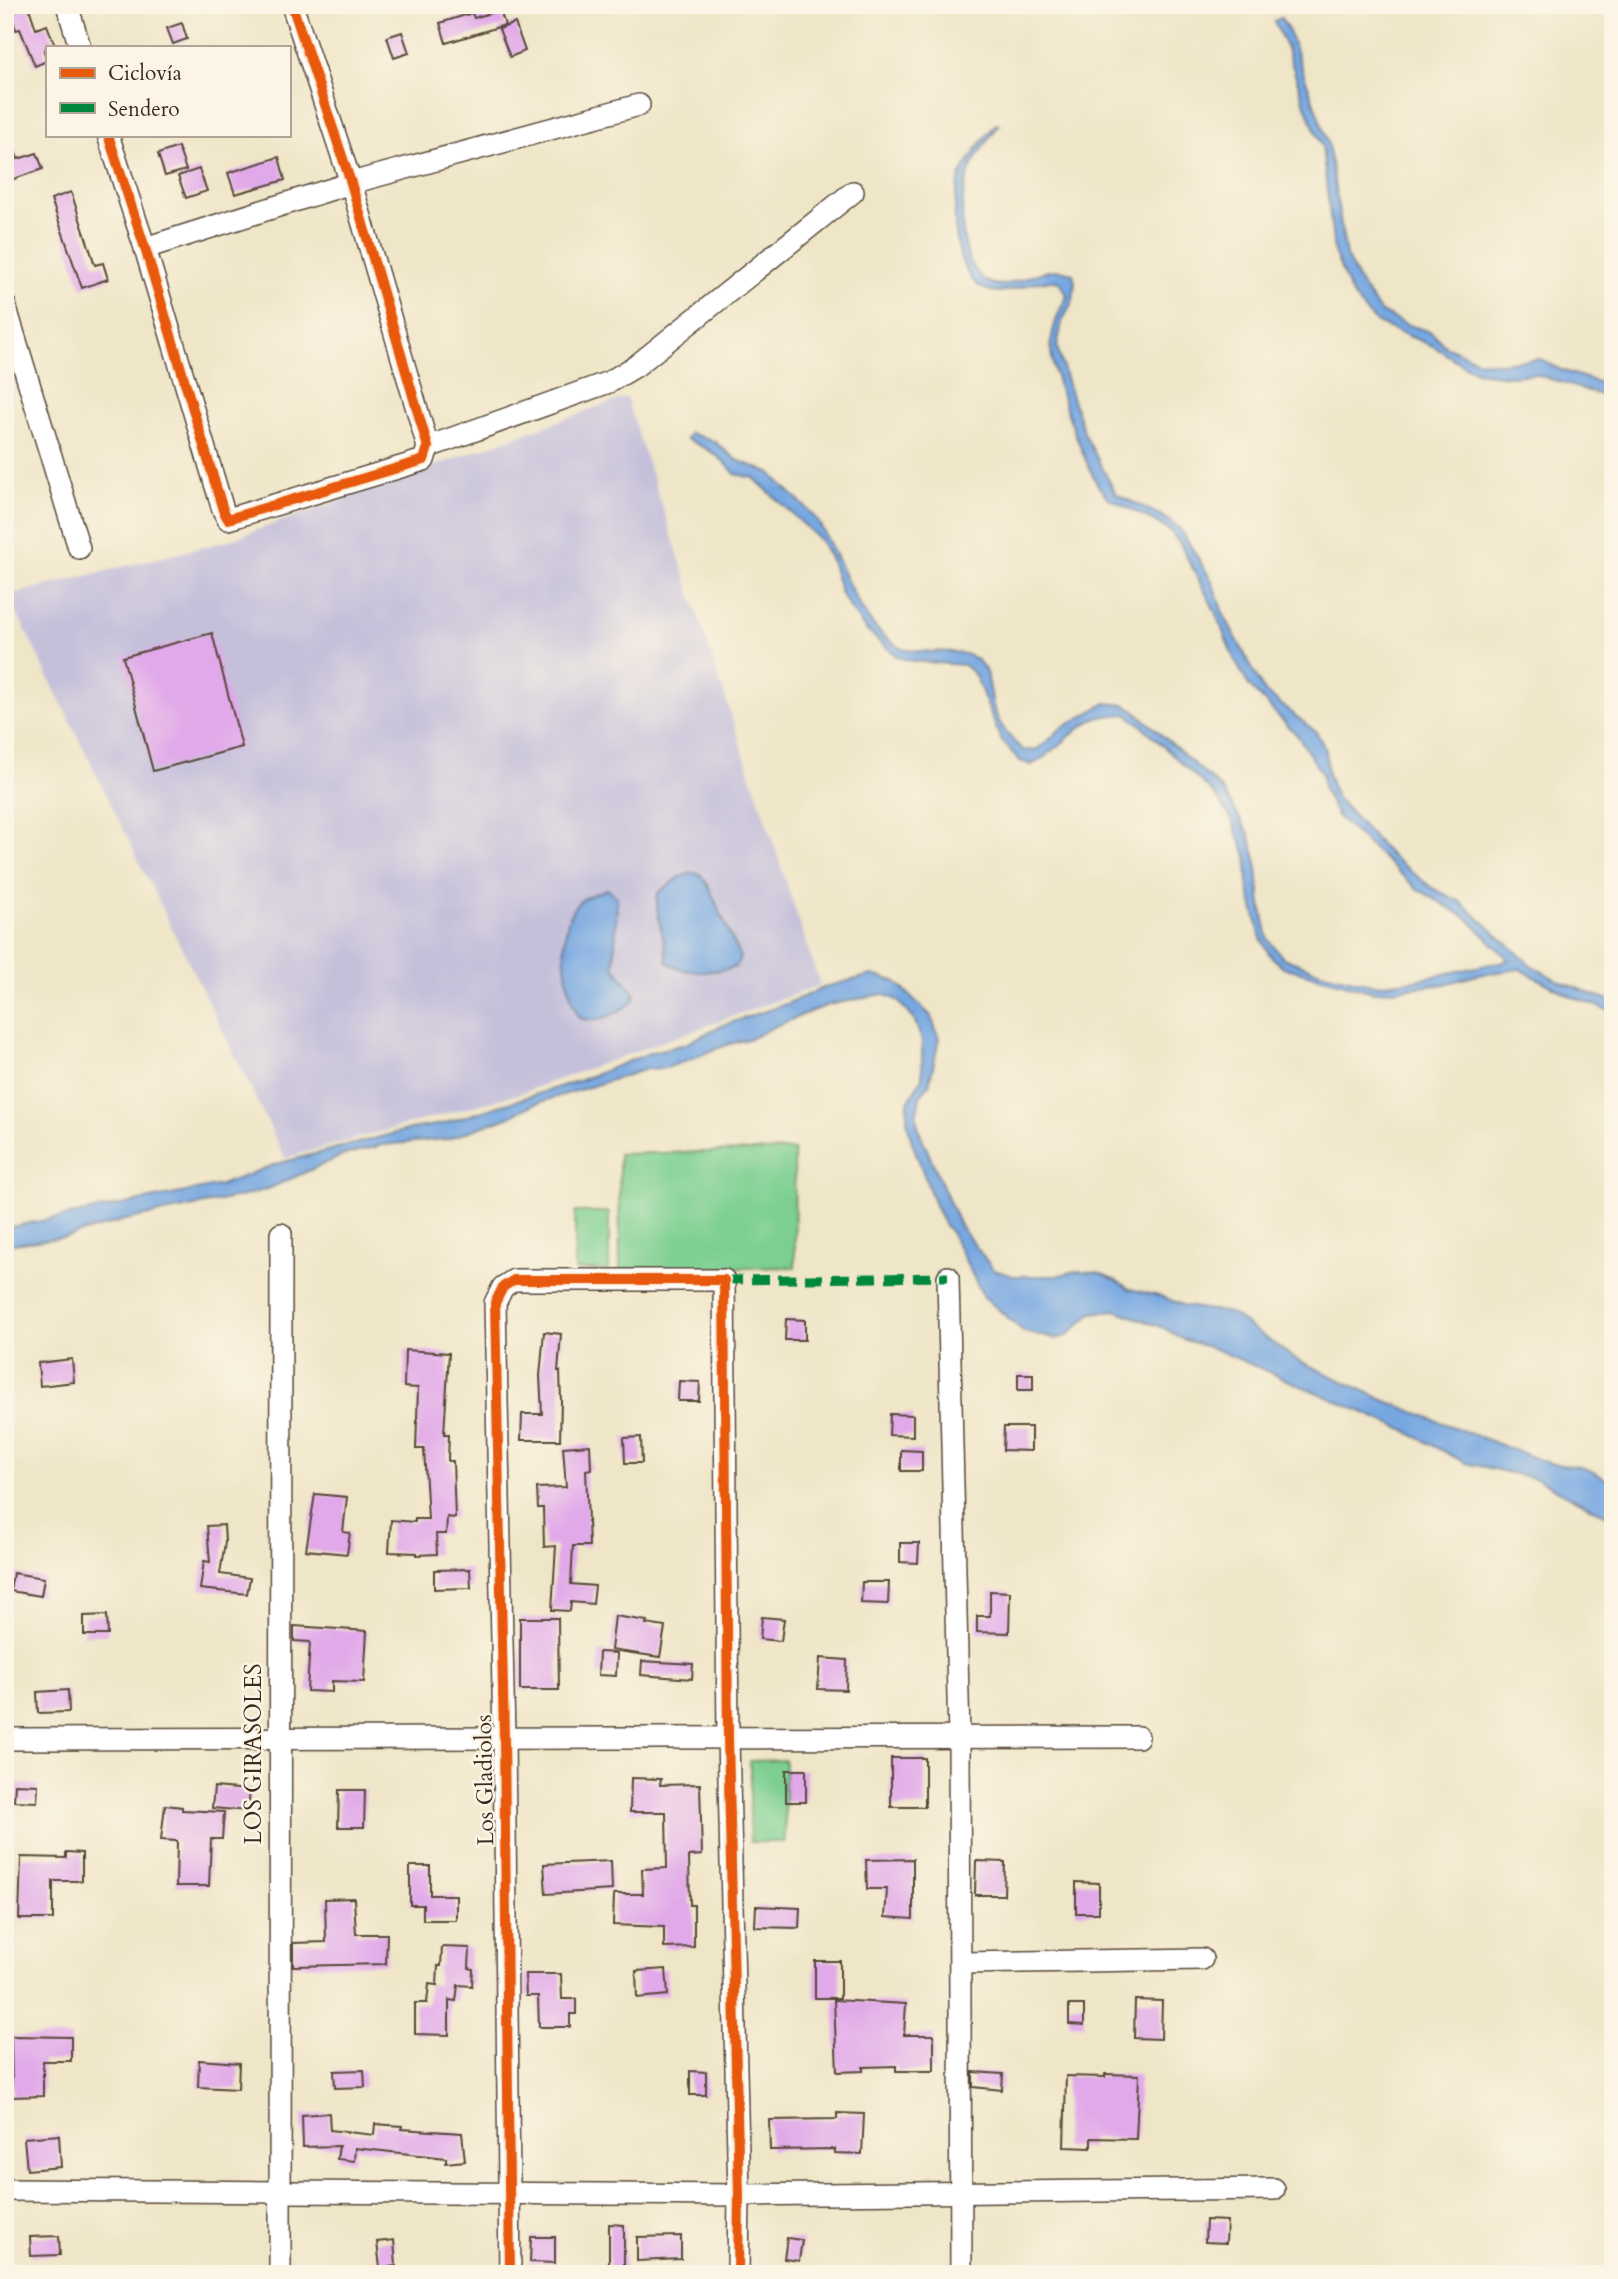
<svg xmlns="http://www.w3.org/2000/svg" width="1618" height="2279" font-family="Cardo,serif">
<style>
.industrial{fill:#c5c0da}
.green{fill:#7ccf91;stroke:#5c7c58;stroke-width:2}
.water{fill:#76a7e1;stroke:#586880;stroke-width:2}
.building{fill:#e1a9e9}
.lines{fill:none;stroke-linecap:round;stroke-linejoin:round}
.street-casing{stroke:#564637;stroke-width:24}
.street{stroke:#fff;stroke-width:21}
.quiet{stroke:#00873e;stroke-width:9;stroke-dasharray:18 9;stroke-linecap:butt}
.cycleway-casing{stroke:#fcf5e5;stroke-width:15}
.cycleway{stroke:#e8590c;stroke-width:10}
.labels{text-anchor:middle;stroke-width:5;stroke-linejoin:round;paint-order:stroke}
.street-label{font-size:23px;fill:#3b2a1e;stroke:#fcf5e5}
</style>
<rect width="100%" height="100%" fill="#fcf5e5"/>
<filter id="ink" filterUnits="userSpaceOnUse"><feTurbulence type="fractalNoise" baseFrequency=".0143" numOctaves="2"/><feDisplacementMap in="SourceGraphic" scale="14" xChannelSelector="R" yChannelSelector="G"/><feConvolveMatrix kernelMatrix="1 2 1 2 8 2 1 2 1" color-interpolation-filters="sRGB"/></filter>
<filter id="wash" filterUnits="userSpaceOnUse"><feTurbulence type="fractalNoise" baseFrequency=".00686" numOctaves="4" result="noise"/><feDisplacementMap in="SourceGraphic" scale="28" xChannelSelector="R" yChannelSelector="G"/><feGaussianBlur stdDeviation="1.57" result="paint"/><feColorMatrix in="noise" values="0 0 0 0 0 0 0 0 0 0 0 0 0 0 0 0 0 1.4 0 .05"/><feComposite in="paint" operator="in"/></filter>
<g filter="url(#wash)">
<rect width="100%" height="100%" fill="#efe5c7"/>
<path class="industrial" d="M626 397 820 985 518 1094 285 1158 8 595 224 542Z"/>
<g class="green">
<path d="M794 1150 795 1267 620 1270 619 1154Z"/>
<rect x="575" y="1212" width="34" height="58"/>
<path d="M785 1760V1842H750V1761Z"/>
</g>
<g class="water">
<path d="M1281 18 1289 32 1328 143 1346 256 1361 285 1381 312 1405 324 1431 332 1445 346 1479 361 1500 363 1540 359 1561 370 1613 387V399L1535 374 1510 376 1483 373 1466 367 1433 346 1377 323 1363 309 1350 291 1334 252 1322 146 1306 108 1287 49 1274 21Z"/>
<path d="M996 124 999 125C989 139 977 154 970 170 957 199 956 284 1001 285 1006 285 1012 282 1017 281 1036 275 1053 264 1073 274L1075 283 1073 300 1062 322 1057 347 1069 388 1085 435 1116 494 1162 516 1180 529 1212 581 1223 613 1264 691 1316 732 1326 750 1328 774 1336 797 1389 854 1432 888 1461 902 1531 965 1559 981 1613 1002V1012L1570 996 1520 969 1477 975 1445 984 1374 992 1282 967 1269 954 1261 939 1248 887 1247 858 1231 818 1214 794 1140 724 1126 714C1117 715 1106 715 1098 718 1074 726 1057 753 1031 765L1020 761 1001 740 975 675 964 665 912 661 898 657 866 630 850 608 841 594 831 560 820 540 754 478 735 474C721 456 707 448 686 439L690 433 715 442 737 460 771 473 776 479C790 494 810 508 820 525 840 559 854 610 884 636 889 640 895 645 901 648 923 657 962 644 979 662 992 675 989 696 995 712 1001 728 1011 740 1023 750H1035L1046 743 1060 729 1106 703 1126 705 1142 717 1222 789 1249 834 1256 859 1261 905 1268 939 1283 958 1320 972 1375 985 1416 980 1509 960 1468 919 1416 888 1337 816 1324 790 1322 774 1297 735 1249 686 1234 659 1214 609 1180 544 1171 532 1156 522 1108 498 1099 487C1085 463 1048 369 1051 343 1053 327 1059 310 1067 296L1060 282C1035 275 1012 298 987 290 952 280 949 200 962 173 971 155 983 139 996 124Z"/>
<path d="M692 873 700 874 708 885 740 957 736 967C717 972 680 976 667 961 666 937 654 917 658 893L680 877Z"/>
<path d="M607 889 617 897 614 966 635 994 633 1002C618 1012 599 1025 580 1018 564 992 556 927 578 903 585 896 598 893 607 889Z"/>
<path d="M872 975 895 981 931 1016 939 1039 929 1085 921 1094 916 1116 919 1131 960 1226 994 1270 1013 1276H1056L1075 1271 1097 1272 1114 1279 1130 1289 1163 1297 1185 1306 1230 1313 1297 1360 1386 1401 1545 1462C1555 1465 1564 1465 1574 1466 1588 1467 1601 1476 1613 1484V1517L1596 1510 1538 1479 1466 1463 1402 1429 1215 1349 1182 1339 1164 1328 1115 1310 1092 1313 1067 1336 1055 1339 1024 1332 983 1296 952 1234 944 1224 935 1205 911 1139 907 1120 908 1102 922 1078V1041L914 1019 897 1000 883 994 828 1005 773 1027 752 1038 729 1044 667 1068 647 1069 534 1104 508 1117 448 1139 383 1145 344 1155 270 1188 244 1196 125 1220 67 1237 5 1245V1228L221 1185 276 1164 411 1129 442 1124 581 1080 652 1052 686 1044 718 1027 786 1004 828 986Z"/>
</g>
<g id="blocks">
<g class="building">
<path d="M8 5H28L36 29 47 25 55 46 47 47 44 51 47 61 35 66 20 29 16 30Z"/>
<path d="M500 10 505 25 446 43 440 23 472 13 474 18Z"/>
<path d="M182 23 187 39 173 44 167 28Z"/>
<path d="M515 23 525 51 510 57 499 29Z"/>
<path d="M402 32 409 53 394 58 387 37Z"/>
<path d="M5 131H7L18 159 37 153 43 169 5 182Z"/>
<path d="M178 147 186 170 165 176 158 154Z"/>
<path d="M279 157 285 180 235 194 228 173Z"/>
<path d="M199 169 207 191 186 198 178 176Z"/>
<path d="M71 192 95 265 103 263 108 279 82 288 51 199Z"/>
<path d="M212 633 242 747 153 771 123 657Z"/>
<path d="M786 1319 805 1320V1340H785Z"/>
<path d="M544 1332 561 1334 558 1371H560L561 1401 560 1440H521L522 1414H542L540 1376Z"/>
<path d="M405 1350 449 1353 444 1434H449L448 1461H453L455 1518 447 1517 446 1534H436L437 1554 417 1555V1553L389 1552 391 1520 415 1522V1519H428L424 1449H416L418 1388 404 1387Z"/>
<path d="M72 1359 74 1382 40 1386 38 1363Z"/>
<rect x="1018" y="1374" width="15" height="16"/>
<path d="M679 1381 700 1382 699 1401H678Z"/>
<path d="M890 1414 913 1415V1436L889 1435Z"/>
<path d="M1004 1427H1031V1451L1003 1450Z"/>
<path d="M641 1437 642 1463H625L624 1438Z"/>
<path d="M590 1445 591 1469 586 1470 589 1546H573L571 1584 595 1586 593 1604 571 1602 570 1611 552 1610 556 1546 544 1547 543 1508H538L537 1488 566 1487 563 1447Z"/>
<path d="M901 1450 922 1451V1471H901Z"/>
<path d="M315 1494 347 1497 343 1532 350 1533 347 1554 306 1550Z"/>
<path d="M224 1525 225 1542 220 1574 250 1578 247 1594 200 1589 204 1561 210 1562 207 1526Z"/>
<path d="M900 1543H919L918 1563 900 1562Z"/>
<path d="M470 1569 471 1588 434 1589V1570Z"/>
<path d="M13 1573 44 1578 41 1596 10 1591Z"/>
<path d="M862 1582H889L888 1604 861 1603Z"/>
<path d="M990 1591 1010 1592 1009 1633 977 1632V1616H990Z"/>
<path d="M107 1615 108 1635H84V1616Z"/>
<path d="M615 1616 647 1621 646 1624 665 1627 660 1657 611 1650Z"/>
<path d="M762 1617 784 1619 781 1641 760 1639Z"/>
<path d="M520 1618H558L559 1690H520Z"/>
<path d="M294 1626 367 1631 364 1682 332 1681V1692L307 1691 310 1642 294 1641Z"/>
<path d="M599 1652 617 1653 616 1676 598 1675Z"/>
<path d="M820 1658 847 1660 846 1690 818 1689Z"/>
<path d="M642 1661 693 1664 692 1679 641 1675Z"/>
<path d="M68 1690 69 1712 38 1713 37 1692Z"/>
<rect x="891" y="1758" width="34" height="49"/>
<rect x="786" y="1770" width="20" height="32"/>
<path d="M631 1778 661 1779 660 1785 700 1784 702 1855 689 1856 690 1905H694V1947L664 1948V1927L613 1925 614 1894H643L642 1869 667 1868 666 1812H630Z"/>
<path d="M15 1784 38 1785 37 1802 14 1801Z"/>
<path d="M214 1787 250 1790 248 1811 212 1808Z"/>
<path d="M339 1790H365L364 1827H338Z"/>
<path d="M165 1805 182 1807V1810L224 1812 222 1839H211L209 1886H176L177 1841 161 1840Z"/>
<path d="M66 1852 82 1853V1881H53V1919H19L21 1857 66 1858Z"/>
<path d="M913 1859V1919L885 1917 887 1889H867L866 1860Z"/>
<path d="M611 1861 612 1890 546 1894 544 1864Z"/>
<path d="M976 1861 1005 1862 1004 1895H975Z"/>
<path d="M410 1866H430V1895H456V1920H423V1905H410Z"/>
<path d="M1076 1882 1099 1883V1913H1076Z"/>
<path d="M354 1898 356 1934H387L386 1964 293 1966V1943L326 1942 325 1899Z"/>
<path d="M756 1906 800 1908 799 1928 755 1927Z"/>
<path d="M442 1947 470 1948 469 1968 473 1969 472 1986 458 1985 456 2001 449 2000V2035L415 2034V2003H427L429 1984 437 1985 438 1966H441Z"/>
<rect x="815" y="1961" width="25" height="37"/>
<path d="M666 1969 668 1995 637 1998 636 1971Z"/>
<path d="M525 1974H561L562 1999H576V2014H570V2027H539L538 1996H526Z"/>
<path d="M834 2000 906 2004 904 2035H934V2071H896V2066L863 2067V2071L837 2072Z"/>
<path d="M1135 2000 1162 2001 1161 2039 1134 2038Z"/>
<path d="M1069 2005H1084V2025L1069 2024Z"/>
<path d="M11 2036 71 2037V2061H43V2096L12 2097Z"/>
<path d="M199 2060 239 2063 238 2089 198 2087Z"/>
<path d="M364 2070 365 2087 335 2088 334 2071Z"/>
<path d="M690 2071 706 2072V2095H690Z"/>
<path d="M973 2072 1003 2074 1002 2090 973 2087Z"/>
<path d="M1105 2074 1139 2075 1136 2139 1091 2138V2148L1064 2147 1066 2076 1105 2077Z"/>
<path d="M329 2113 330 2130 374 2135 375 2124 402 2126 401 2129 462 2133 465 2161 446 2163V2158L355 2148 354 2161 337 2159 339 2146 303 2147 302 2115Z"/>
<path d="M837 2113 864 2114 862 2154 835 2153V2149L770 2150 769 2120 837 2119Z"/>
<path d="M59 2135 61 2167 27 2170 24 2138Z"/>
<path d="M1206 2220 1227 2221 1226 2243 1205 2242Z"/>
<path d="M609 2224 624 2225V2271H609Z"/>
<path d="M59 2236 60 2255 31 2256 30 2237Z"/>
<path d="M681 2236V2259L637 2261V2237Z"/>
<path d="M531 2237H555V2263L530 2262Z"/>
<path d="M787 2238 802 2240 799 2261 784 2259Z"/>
<path d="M394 2240 396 2266 380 2268 377 2242Z"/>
</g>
</g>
</g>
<g filter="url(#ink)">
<use href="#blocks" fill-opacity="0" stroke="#564637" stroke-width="2"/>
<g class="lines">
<g class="street-casing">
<g id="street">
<path d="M67 5 80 47"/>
<path d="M108 135 145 248 223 510 228 519 424 460 428 447 351 183 292 5"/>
<path d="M145 248 351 183 639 105"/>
<path d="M5 305 79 548"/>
<path d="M428 447 609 382 636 366 853 192"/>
<path d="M948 1277 959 1738 961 2274"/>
<path d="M5 1739 1138 1737"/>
<path d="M961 1963 1202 1959"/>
<path d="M5 2190 739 2195 1274 2189"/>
<path d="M280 2274 281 1234"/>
<path d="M510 2274 504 1738 495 1303 503 1287 514 1280H724L728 1738 739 2195 738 2274"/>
</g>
</g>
<use href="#street" class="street"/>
<path class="quiet" d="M724 1280 948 1277"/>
<g class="cycleway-casing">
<g id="cycleway">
<path d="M108 135 145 248 223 510 228 519 424 460 428 447 351 183 292 5"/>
<path d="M510 2274 504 1738 495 1303 503 1287 514 1280H724L728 1738 739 2195 738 2274"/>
</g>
</g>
<use href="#cycleway" class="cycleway"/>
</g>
</g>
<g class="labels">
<g class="street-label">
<text transform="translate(253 1754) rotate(-90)" y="8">LOS GIRASOLES</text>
<text transform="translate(484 1780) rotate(-91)" y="8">Los Gladiolos</text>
</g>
</g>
<rect width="1618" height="2279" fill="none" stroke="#fcf5e5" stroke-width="28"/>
<rect x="46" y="46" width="245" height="91" fill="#fcf5e5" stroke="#afa495" stroke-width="2"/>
<rect x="60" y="68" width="35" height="10" fill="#e8590c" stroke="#afa495" stroke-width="2"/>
<text x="108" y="80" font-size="21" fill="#3b2a1e">Ciclovía</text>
<rect x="60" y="103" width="35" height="10" fill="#00873e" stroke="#afa495" stroke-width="2"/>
<text x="108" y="116" font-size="21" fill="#3b2a1e">Sendero</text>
</svg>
